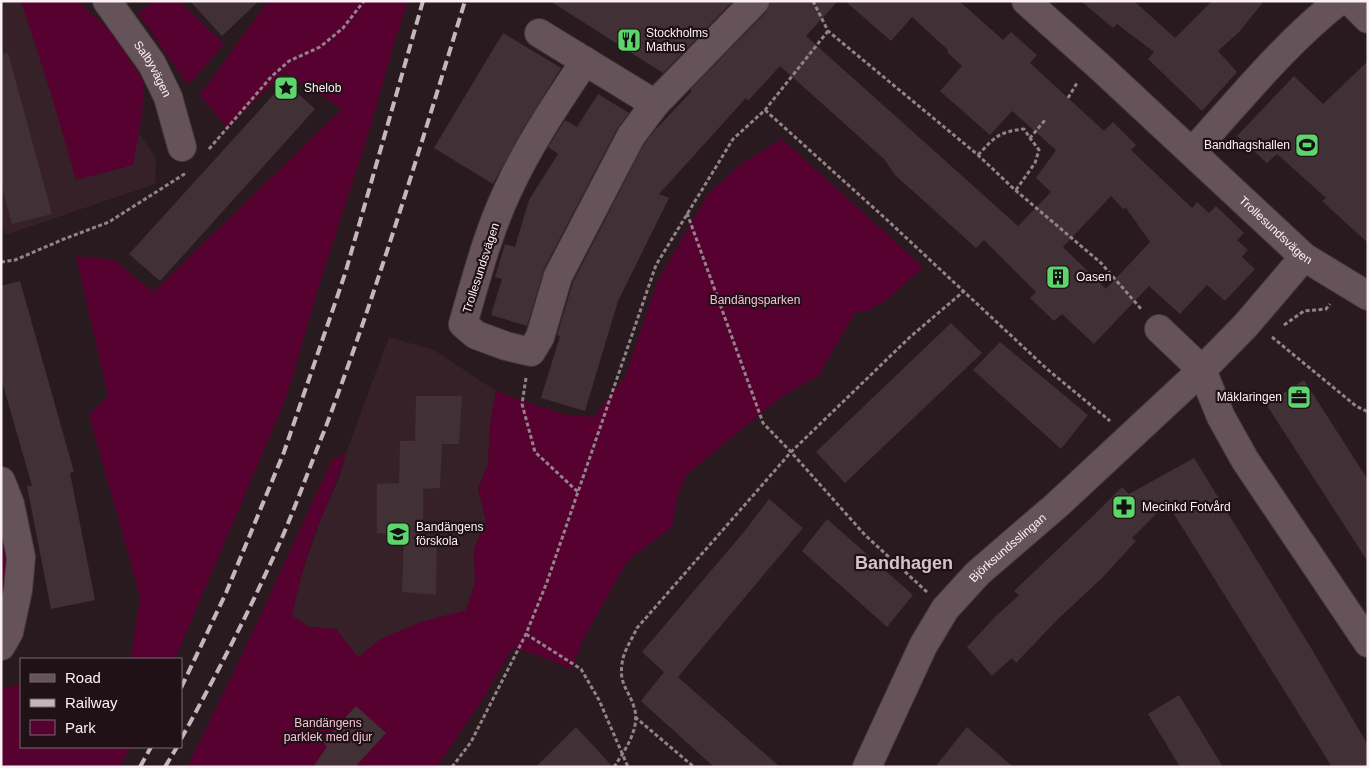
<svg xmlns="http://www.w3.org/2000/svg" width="1369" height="768" font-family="Helvetica,sans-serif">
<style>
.built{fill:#362129}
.green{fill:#56012f}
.building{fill:#413136;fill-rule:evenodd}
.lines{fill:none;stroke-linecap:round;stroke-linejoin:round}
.minor-casing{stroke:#44393d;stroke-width:30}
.path{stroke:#918489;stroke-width:3;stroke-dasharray:4 2.5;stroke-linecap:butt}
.minor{stroke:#655359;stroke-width:28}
.rail{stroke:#c3b7bb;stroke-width:4;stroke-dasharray:10 5;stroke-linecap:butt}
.labels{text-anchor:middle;stroke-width:4.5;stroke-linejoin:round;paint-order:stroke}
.poi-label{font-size:12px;fill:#fbf0f4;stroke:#1f1116;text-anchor:start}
.street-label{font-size:12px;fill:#fbf0f4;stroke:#1f1116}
.park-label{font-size:12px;fill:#f3c1d2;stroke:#1f1116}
.district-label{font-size:18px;font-weight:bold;fill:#d7c2c9;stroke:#1f1116}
</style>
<rect width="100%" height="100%" fill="#291a1f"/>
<g class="built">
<path d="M1 1H41L60 20 156 158 155 184 5 235 1 221Z"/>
<path d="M389 337 434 350 496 391 490 423 488 464 478 489 486 520 474 549 475 583 466 610 366 680 336 629 309 627 292 616 300 579 321 518 339 478 346 453Z"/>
</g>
<g class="green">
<path d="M21 1H77L109 29 144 81 142 116 133 165 76 180 51 94Z"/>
<path d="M154 1H180L224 44 195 78 187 84 138 13Z"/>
<path d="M268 1H408L392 50 369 132 322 276 286 398 175 659H131L140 596 89 415 108 396 76 256 114 260 153 292 342 109 285 72 227 128 200 95Z"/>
<path d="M782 139 923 267 889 298 867 311 855 312 819 375 781 397 686 475 677 498 672 527 628 560 583 639 572 669 537 655 512 648 482 700 437 767H187L241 657 332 460 346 453C340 475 330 495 322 517 308 549 299 582 292 616L309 627 336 629 358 657 382 638 421 622 466 610 475 583 474 549 486 520 478 489 488 464 490 423 496 391 562 414 594 417 625 376 658 280 708 194 742 163Z"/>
<path d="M1 528 7 556 6 592 1 616Z"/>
<path d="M21 684V747H131L119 767H1V688Z"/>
</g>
<g class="building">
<path d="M190 1H259L222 36Z"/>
<path d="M550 1H733L663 73Z"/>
<path d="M770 1H838L806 36 1018 226 1051 192 1036 178 1056 150 1012 111 990 135 940 91 962 66 947 52 948 50 912 17 891 41 845 1H959L1003 40 1011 32 1037 55 1030 63 1104 131 1113 122 1136 145 1131 150 1192 208 1197 202 1209 213 1216 206 1244 233 1237 240 1248 250 1242 257 1255 269 1225 301 1207 285 1180 314 1149 286 1094 344 1062 314 1054 321 1030 298 1036 292 984 240 976 248 895 175 884 159 780 66 748 101 746 98 659 194 669 198 618 301 585 411 541 398 560 336 557 335 573 282 644 144 655 130 692 91 690 90 766 12ZM1111 196 1123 209 1126 208 1150 242 1106 289 1063 247Z"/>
<path d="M1081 1H1134L1175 38 1212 1H1264L1239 32 1218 51 1237 72 1202 111 1148 59 1154 52 1117 24 1113 28Z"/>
<path d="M503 33 561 68 521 132 493 184 434 148Z"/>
<path d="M8 53 52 214 12 224 1 184V54Z"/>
<path d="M1368 61V243L1322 201 1326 198 1277 154 1267 163 1237 136 1294 76 1323 104Z"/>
<path d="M285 82 315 109 160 281 129 254Z"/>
<path d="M598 94 629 113 617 129 544 269 527 326 491 315 502 279 495 277 505 244 515 247 529 200 558 154 548 147 565 120 577 127Z"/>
<path d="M20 281 74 472 70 473 95 600 51 609 27 486H32L1 378V286Z"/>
<path d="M951 323 982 353 845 483 816 452Z"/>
<path d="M1000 342 1088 415 1061 449 973 370Z"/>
<path d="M1304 380 1368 480V562L1266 404Z"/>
<path d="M416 396H462L459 444H442L440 488 423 489V535L437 536 436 595 402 592 404 535 377 533V484L399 483 400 441H415Z"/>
<path d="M1194 458 1311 648 1368 745V767H1332L1167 503 1132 538 1136 541 1102 578 1057 620 1016 663 1012 658 992 676 967 647 996 616 1019 595 1014 591 1094 515 1122 487 1129 494Z"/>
<path d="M769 499 803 528 678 677 780 767H714L641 701 664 672 642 652 743 533Z"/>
<path d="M827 519 913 595 887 627 802 551Z"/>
<path d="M1179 695 1223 767H1180L1171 752 1148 714Z"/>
<path d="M356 706 386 733 355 767H313L327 747 323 742Z"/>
<path d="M576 727 613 767H536Z"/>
<path d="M967 727 1013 767H935Z"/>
</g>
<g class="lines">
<g class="minor-casing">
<g id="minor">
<path id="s1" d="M107 1 152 64 168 97 182 147"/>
<path id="s2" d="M1026 1 1100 67 1304 257 1368 296"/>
<path d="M1350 1 1368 19"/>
<path d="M539 33 655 104 755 1"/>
<path d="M585 61C557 103 529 144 508 190 488 232 476 279 463 324L476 335 506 346 531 352 540 337 558 276 631 136 655 104"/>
<path d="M1192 152C1239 101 1284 44 1339 1"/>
<path d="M1159 329 1202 370 1221 417 1245 460 1368 643"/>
<path d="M1 481 10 504 21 557 18 590 9 632 1 646"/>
<path id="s3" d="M867 767 923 646 945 609 978 573 1057 505 1202 370 1246 325 1304 257"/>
</g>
</g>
<g class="path">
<path d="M813 1 828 31 978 155 1014 189 1101 263 1142 310"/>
<path d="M1068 98 1077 83"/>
<path d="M765 110 886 219 1047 369 1110 421"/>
<path d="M209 149 271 77 289 61 320 47 343 28 364 1"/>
<path d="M978 155C995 137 998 132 1024 129L1030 138 1045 120"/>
<path d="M1016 190 1035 163 1039 150 1030 138"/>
<path d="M1 262 15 260 64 239 109 222 186 173"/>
<path d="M1284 325 1304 311 1326 309 1330 304"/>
<path d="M1272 337 1356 406 1368 412"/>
<path d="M526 378 522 404 535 452 578 492"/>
<path d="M927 592 865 535 791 452 910 337 964 291"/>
<path d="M526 634 581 669 599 700 628 767"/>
<path d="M635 717 694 767"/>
<path d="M452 767 471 742 526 634 547 582 656 265 733 139 765 110 828 31"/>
<path d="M614 767C625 750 641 728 634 707 629 690 619 685 622 664 623 652 632 639 637 628L791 452 763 423 687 213"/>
</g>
<use href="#minor" class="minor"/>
<g class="rail">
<path d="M181 688 226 593 284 452 345 274 423 1"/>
<path d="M181 739C217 674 251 608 281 540 297 503 310 466 325 429 378 288 421 145 465 1"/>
<path d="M140 767 151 747"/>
<path d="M165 767 177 747"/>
</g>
</g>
<defs>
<g id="restaurant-square" transform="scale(1.25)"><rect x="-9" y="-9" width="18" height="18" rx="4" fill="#5ed56c" stroke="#1f1116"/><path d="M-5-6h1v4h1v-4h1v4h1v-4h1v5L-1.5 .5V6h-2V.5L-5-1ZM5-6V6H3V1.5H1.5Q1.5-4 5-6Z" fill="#111"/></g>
<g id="sight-square" transform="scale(1.25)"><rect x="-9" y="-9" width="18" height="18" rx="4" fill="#5ed56c" stroke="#1f1116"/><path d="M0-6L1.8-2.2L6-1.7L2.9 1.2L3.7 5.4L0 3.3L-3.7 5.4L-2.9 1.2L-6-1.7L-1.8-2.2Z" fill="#111"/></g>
<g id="stadium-square" transform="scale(1.25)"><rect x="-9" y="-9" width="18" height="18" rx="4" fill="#5ed56c" stroke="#1f1116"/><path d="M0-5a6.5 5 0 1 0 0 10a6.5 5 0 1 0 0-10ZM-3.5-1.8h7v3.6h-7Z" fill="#111"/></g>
<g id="building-square" transform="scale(1.25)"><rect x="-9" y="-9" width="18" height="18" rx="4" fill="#5ed56c" stroke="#1f1116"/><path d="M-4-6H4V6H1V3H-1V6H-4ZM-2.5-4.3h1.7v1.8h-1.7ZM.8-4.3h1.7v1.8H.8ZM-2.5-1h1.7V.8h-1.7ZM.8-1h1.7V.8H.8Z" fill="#111"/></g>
<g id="office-square" transform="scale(1.25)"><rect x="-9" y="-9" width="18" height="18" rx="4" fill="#5ed56c" stroke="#1f1116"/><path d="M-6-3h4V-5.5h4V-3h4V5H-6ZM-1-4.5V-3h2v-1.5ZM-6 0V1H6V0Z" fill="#111"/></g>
<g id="pharmacy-square" transform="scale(1.25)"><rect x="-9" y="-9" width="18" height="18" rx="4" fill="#5ed56c" stroke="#1f1116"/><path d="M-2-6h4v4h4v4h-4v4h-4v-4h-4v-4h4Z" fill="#111"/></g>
<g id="school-square" transform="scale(1.25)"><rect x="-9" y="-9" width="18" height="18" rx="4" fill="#5ed56c" stroke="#1f1116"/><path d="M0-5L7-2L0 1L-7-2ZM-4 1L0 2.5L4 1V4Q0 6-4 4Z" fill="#111"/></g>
</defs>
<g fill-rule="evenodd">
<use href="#restaurant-square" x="629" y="40"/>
<use href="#sight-square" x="286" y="88"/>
<use href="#stadium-square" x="1307" y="145"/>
<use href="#building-square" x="1058" y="277"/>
<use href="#office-square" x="1299" y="397"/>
<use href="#pharmacy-square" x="1124" y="507"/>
<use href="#school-square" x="398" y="534"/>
</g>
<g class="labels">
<g class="poi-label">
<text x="646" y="37">Stockholms<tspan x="646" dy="14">Mathus</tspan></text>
<text x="304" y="92">Shelob</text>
<text x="1290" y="149" text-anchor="end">Bandhagshallen</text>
<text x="1076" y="281">Oasen</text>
<text x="1282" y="401" text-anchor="end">Mäklaringen</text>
<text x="1142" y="511">Mecinkd Fotvård</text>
<text x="416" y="531">Bandängens<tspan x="416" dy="14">förskola</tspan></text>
</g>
<g class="street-label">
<text dy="4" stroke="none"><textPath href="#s1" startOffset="82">Salbyvägen</textPath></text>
<text dy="4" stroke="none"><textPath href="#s2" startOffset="339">Trollesundsvägen</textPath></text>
<text transform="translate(481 268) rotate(-72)" y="4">Trollesundsvägen</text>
<text dy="4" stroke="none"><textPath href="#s3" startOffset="264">Björksundsslingan</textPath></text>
</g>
<g class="park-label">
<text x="755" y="304">Bandängsparken</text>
<text x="328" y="727">Bandängens<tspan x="328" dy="14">parklek med djur</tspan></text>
</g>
<g class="district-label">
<text x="904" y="569">Bandhagen</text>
</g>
</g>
<rect width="1369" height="768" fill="none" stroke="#fbf0f4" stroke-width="5"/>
<rect x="20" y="658" width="162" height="90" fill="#1f1116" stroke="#776a6f"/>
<rect x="30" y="674" width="25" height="8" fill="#655359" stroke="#776a6f"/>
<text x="65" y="683" font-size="15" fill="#fbf0f4">Road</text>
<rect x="30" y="699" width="25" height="8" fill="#c3b7bb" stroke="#776a6f"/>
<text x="65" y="708" font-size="15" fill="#fbf0f4">Railway</text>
<rect x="30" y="720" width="25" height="15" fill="#56012f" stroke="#776a6f"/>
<text x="65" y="733" font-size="15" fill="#fbf0f4">Park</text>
</svg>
